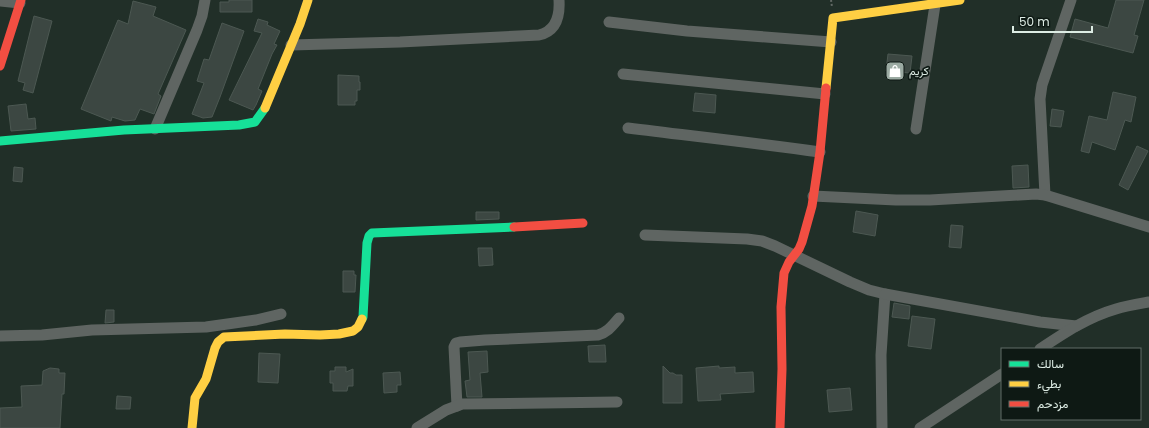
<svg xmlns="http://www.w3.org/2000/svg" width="1149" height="428" font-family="Poppins,Vazirmatn,sans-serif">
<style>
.building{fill:#3c4742;stroke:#4c5852}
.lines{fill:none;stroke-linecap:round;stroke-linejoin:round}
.path{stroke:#636a66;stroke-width:2;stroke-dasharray:2 2;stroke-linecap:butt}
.street{stroke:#5f6562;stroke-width:11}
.fast{stroke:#16e098;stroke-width:9}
.slow{stroke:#ffcf43;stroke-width:9}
.jam{stroke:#f24e42;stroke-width:9}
.labels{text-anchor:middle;stroke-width:3.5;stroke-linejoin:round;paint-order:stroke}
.poi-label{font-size:11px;fill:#ddece4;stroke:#0e1914;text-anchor:start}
</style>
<rect width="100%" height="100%" fill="#212f28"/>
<g class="building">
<path d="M229 0H252V12H220V2H229Z"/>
<path d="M1116 0H1144L1134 35 1138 36 1133 53 1070 37 1075 19 1108 28Z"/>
<path d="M133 1 156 7 153 16 186 30 158 94 161 96 154 114 140 109 135 120 125 121 112 117 111 121 81 109 118 20 128 24Z"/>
<path d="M34 16 52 21 33 93 23 90 25 83 18 81Z"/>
<path d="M258 19 268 22 267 25 280 31 274 44 277 45 272 54 258 89 262 91 256 105 253 110 229 100 262 33 254 31Z"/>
<path d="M222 23 244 31 220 97 212 117 203 118 192 114 204 83 197 81 204 59 209 60Z"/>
<path d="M888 54 912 56 910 73 886 71Z"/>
<path d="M338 75 359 76V82H360V90H357V101H355V105H338Z"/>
<path d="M1113 92 1136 97 1131 122 1125 120 1115 150 1092 142 1089 153 1081 151 1089 116 1107 120Z"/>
<path d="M695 93 716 95 715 113 693 111Z"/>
<path d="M26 104 28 119 35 118 36 129 11 131 8 106Z"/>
<path d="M1052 109 1064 111 1061 127 1050 126Z"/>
<path d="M1137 146 1148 151 1128 190 1119 185Z"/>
<path d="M1028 165 1029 187 1013 188 1012 166Z"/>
<path d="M14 167 23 168 22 182 13 181Z"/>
<path d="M856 211 878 215 875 236 853 232Z"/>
<path d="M476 212H499V219L476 220Z"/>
<path d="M951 225 963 226 961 248 949 247Z"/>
<path d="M478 248H492L493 265 479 266Z"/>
<path d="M343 271H354V275H356L355 292H343Z"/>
<path d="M894 303 910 306 909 319 892 317Z"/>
<path d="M106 310H114V322L105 323Z"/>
<path d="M912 316 935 319 931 349 908 346Z"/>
<path d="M605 345 606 362H589L588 346Z"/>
<path d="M487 351 488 372 480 373 482 397H467L465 381 470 380 468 352Z"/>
<path d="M259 353 280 354 278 383 258 382Z"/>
<path d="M663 366 670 373H673L676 375H682V403H663Z"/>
<path d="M719 366V368L735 367V373L753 372 754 392 720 394 721 400 698 401 696 368Z"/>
<path d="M335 367H346V372L353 369V386H348L347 391H333V383H330V371H335Z"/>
<path d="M50 368 59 369V373H65L64 394H62L60 428H0V408L22 407 21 386 42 385 43 371Z"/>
<path d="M400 372 401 385H397V392L384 393 383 373Z"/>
<path d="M850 388 852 410 829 412 827 390Z"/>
<path d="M117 396 131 397 130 409H116Z"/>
</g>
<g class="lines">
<path class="path" d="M831 0 832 7"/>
<g class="street">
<path d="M0 1 20 3"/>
<path d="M609 22 687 31 831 42"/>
<path d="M291 45 400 42 539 35C556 31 560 16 559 0"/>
<path d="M623 74 825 94"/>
<path d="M628 128C692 136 756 143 820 152"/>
<path d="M155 129 197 30 202 16 205 0"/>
<path d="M916 129 935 5"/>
<path d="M1045 195 1040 99 1042 85 1071 0"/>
<path d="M813 196 896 200H930L1036 194 1045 195 1149 227"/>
<path d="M645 235 747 239 762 241 775 246 850 282 869 290 885 294 881 355 882 428"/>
<path d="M885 294 1040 322 1076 326"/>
<path d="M0 336 42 335 92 330 206 327 256 320 281 314"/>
<path d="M1040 349C1064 333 1088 317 1116 309 1126 306 1138 304 1149 302"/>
<path d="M457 406 454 347 456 343 460 342 485 340 598 335C608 332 612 326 619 318"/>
<path d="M417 428 446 410 462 404 617 402"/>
<path d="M920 428 1002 374"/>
</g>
<g class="fast">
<path d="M0 141 124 130 239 125 255 122 265 108"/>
<path d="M362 319 363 317 367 243 369 236 372 233 514 227"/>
</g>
<g class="slow">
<path d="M826 88 833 18 960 0"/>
<path d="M265 108 300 24 308 0"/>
<path d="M192 428 195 398 206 379 215 348 218 342 224 337 285 334 320 335 339 334 353 331 358 327 362 319"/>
</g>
<g class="jam">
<path d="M0 66 21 0"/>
<path d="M514 227 583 223"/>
<path d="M780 428 782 369 781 307 784 273 789 262 799 249 802 242 812 206 820 152 826 88"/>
</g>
</g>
<defs>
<g id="shop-square" transform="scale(1)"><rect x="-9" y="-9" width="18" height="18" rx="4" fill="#9baaa2" stroke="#0e1914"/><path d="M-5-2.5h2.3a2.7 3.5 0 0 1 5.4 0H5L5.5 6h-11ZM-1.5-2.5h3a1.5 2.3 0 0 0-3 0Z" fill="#fff"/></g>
</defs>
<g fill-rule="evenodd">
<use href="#shop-square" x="895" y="71"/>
</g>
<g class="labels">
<g class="poi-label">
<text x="909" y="75">كريم</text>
</g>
</g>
<rect x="1001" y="348" width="140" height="72" fill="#0e1914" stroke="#616d67"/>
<rect x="1009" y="361" width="20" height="6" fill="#16e098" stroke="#616d67"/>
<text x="1037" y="368" font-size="12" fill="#ddece4">سالك</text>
<rect x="1009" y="381" width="20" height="6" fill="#ffcf43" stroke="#616d67"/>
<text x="1037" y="388" font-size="12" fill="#ddece4">بطيء</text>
<rect x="1009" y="401" width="20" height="6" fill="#f24e42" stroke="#616d67"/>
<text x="1037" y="408" font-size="12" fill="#ddece4">مزدحم</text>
<path d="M1013 26v6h79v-6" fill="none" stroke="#ddece4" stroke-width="2"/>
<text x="1019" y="26" font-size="12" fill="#ddece4" stroke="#0e1914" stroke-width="3" paint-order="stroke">50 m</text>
</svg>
